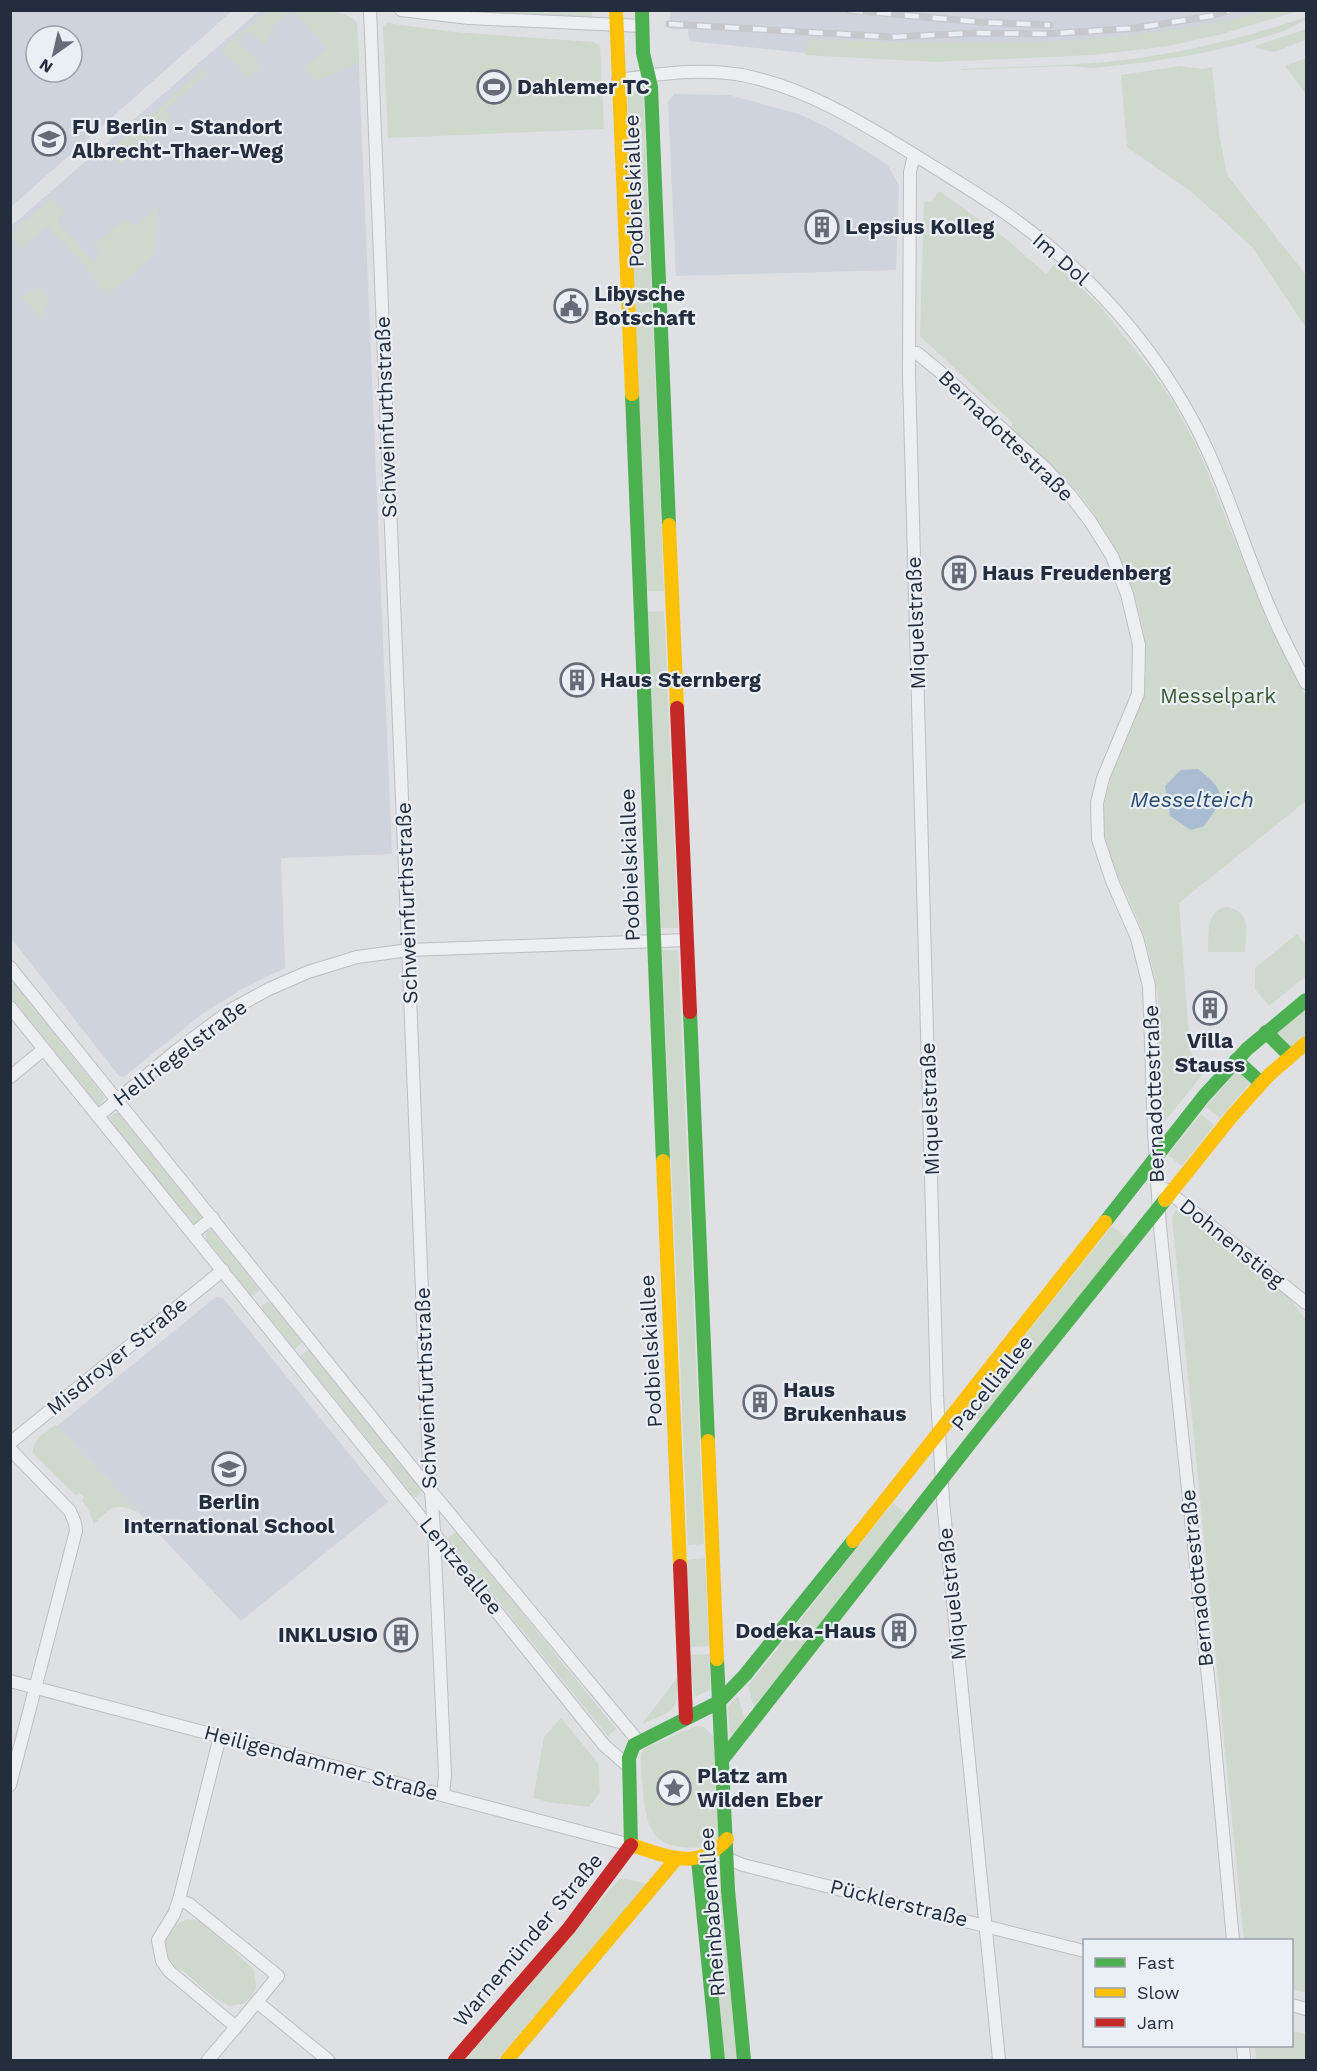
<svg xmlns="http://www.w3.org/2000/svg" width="1317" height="2071" font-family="'Work Sans',sans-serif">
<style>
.built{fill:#cfd3db;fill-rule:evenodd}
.green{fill:#ced8cd;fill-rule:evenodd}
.water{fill:#a9bcd2}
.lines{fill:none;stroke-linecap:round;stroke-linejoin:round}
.street-casing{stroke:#bcbec2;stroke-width:14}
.street{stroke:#edeef1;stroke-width:12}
.fast{stroke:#4caf50;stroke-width:14}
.slow{stroke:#ffc107;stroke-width:14}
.jam{stroke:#c62828;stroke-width:14}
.rail-casing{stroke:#c6c8cc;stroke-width:7}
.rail{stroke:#eaeef5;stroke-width:4.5;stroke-dasharray:14;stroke-linecap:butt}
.labels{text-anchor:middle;stroke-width:4.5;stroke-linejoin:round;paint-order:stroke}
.poi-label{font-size:21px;font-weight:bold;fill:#242d3e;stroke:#eaeef5;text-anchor:start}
.street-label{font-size:21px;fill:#242d3e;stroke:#eaeef5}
.park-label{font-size:21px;fill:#375a30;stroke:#eaeef5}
.water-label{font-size:22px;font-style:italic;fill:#2b4a74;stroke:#eaeef5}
</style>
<rect width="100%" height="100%" fill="#dee0e4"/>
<g class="built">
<path d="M670 10 1289 11 1167 44 885 56 805 53 689 41 688 29H670Z"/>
<path d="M11 11H232L11 207ZM36 36H72V72H36Z"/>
<path d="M259 11H326L352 18 357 23 392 854 281 858 285 968 244 988 202 1014 124 1077 119 1076 11 938 10 227Z"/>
<path d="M674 94 729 95 799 114 832 130 887 164 899 185 896 270 676 276 668 102Z"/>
<path d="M216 1297 223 1298 388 1502 241 1621 57 1426Z"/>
</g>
<g class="green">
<path d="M544 10V13H548L549 10 592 12V19L457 11Z"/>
<path d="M267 11H291L271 29 274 33 262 44 250 31 238 41 261 67 248 78 222 50Z"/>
<path d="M293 11C313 10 343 7 357 23L359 63 315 81 305 68 327 48Z"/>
<path d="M1265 11H1298L1222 34 1169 46 1093 55 936 62 805 55 807 39C923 43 1038 48 1153 32 1191 27 1229 22 1265 11Z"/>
<path d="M1306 17V20L1284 31 1241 44 1197 54 1148 62 1093 68 1070 66 961 70V69C1009 67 1058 66 1107 62 1174 55 1242 39 1306 17Z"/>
<path d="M387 23 453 32 593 42 600 46 604 129 388 138 383 27Z"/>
<path d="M1306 29V40L1274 52 1256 48 1255 46Z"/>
<path d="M1306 58V94L1285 66Z"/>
<path d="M1180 66 1202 69 1212 67 1219 134 1227 175 1306 275V328L1252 247 1193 193 1127 147 1121 75Z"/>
<path d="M203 70 207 74 166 110 172 118 118 165 107 153Z"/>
<path d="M641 86 643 87 664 591H646L627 87Z"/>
<path d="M939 191 1005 238 1046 274 1056 263 1099 305 1154 374 1171 399 1198 449 1267 621 1306 697V801L1179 903 1190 1051 1196 1060 1208 1068 1160 1127 1158 996C1153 966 1146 937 1133 909 1122 882 1104 853 1103 824 1103 776 1130 739 1142 695 1160 630 1116 534 1073 487 1053 466 1031 447 1010 428L1013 423 920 336 924 202H931ZM1198 770 1215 784 1220 800 1204 826Z"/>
<path d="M52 198 65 213 57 220 92 261 100 255 93 246 126 218 134 227 158 205 154 255 109 296 64 242 62 243 48 226 21 249 11 237V233Z"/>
<path d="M37 285 49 298 42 321 22 298Z"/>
<path d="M664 611 678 928H661L647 612Z"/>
<path d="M1227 907C1252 912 1246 932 1245 952H1208C1209 934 1205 910 1227 907Z"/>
<path d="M1297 934 1306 945V976L1269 1006 1255 989V968Z"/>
<path d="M662 950H678L704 1544 688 1545Z"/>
<path d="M11 979 105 1098 99 1105 97 1104 11 997Z"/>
<path d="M1306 1009V1034L1289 1048 1275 1034Z"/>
<path d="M1237 1071 1250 1083 1220 1118 1206 1107Z"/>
<path d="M114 1113H118L202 1217V1220L196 1224 193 1223 111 1122 110 1117Z"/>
<path d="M1201 1114 1214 1125 1182 1166 1168 1155Z"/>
<path d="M1176 1210H1181L1289 1297 1306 1320V1993L1292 1989V1940H1244L1172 1217Z"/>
<path d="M1112 1226 1126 1237 980 1421 967 1409Z"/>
<path d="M211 1229 259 1288V1291L253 1295H250L206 1239V1232Z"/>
<path d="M268 1302H271L303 1342 294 1349 262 1309V1306Z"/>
<path d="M309 1349 423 1490 417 1497H414L300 1356Z"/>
<path d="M55 1425 57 1426 138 1512C113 1502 111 1507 94 1524L88 1509 82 1501 84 1497 79 1493 76 1496 33 1453C31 1440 46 1432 55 1425Z"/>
<path d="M893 1503 907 1514 754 1707 748 1686Z"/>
<path d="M457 1532 616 1729 608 1736 449 1540V1537Z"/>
<path d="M704 1558 705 1559 709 1646 690 1647 687 1560Z"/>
<path d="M710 1654V1690L694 1697 690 1655Z"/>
<path d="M678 1677C678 1714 673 1710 642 1724Z"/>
<path d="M738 1696 745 1720 732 1735 730 1734 728 1706Z"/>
<path d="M561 1718 598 1763 600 1792 589 1807 548 1802 533 1798 544 1737Z"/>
<path d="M696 1726 704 1727 713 1736 719 1836 707 1847C660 1851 646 1838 643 1791 642 1779 640 1766 641 1754L645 1748Z"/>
<path d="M620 1878 648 1884 497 2060H465Z"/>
<path d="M708 1888 722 1889 738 2060H725Z"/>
<path d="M188 1919 200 1921 205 1924 254 1970 256 1987 252 1996 243 2004 230 2006 216 1999 184 1972 174 1967 167 1960 163 1943C170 1930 174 1923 188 1919Z"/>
<path d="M1292 2031 1306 2034V2060H1256L1255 2046H1292Z"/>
</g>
<path class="water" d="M1198 769C1227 792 1225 797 1204 826L1191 830 1170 816 1165 786 1181 770Z"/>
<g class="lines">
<g class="street-casing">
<g id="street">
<path d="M370 10 429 1464 434 1531 445 1775 443 1795"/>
<path d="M401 10 469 18 642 26"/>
<path d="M618 79C634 79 648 75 663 74 688 71 717 71 742 75 806 88 859 121 913 154 948 176 984 197 1018 222 1090 274 1152 344 1194 423 1227 485 1245 553 1273 616 1283 639 1295 661 1306 683"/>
<path d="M914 155 910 172 909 375 937 1396 943 1501 999 2060"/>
<path d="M909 353H917L939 371 1046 469 1070 495 1090 521 1112 556 1127 594 1139 645 1138 694 1103 778 1097 803 1098 839 1112 881 1137 938 1149 986 1154 1132 1160 1227 1213 1724 1233 1940"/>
<path d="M10 967 430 1490 638 1741"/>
<path d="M10 1007 604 1745 629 1767"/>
<path d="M10 1077 44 1049"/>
<path d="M98 1116 176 1051 234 1008 269 989 308 972 357 957 409 950 687 940"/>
<path d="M1165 1189 1306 1303"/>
<path d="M193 1233 213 1218"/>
<path d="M10 1443 223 1270"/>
<path d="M10 1449 70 1511 75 1523 76 1531 10 1785"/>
<path d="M10 1681 631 1845"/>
<path d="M721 1856 743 1865 1084 1951"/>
<path d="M179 1900 189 1904 278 1976 236 2027 169 1971 162 1961 158 1940 174 1914Z"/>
<path d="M179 1900 220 1736"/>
<path d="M257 2002 328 2060"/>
<path d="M1292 2005 1306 2009"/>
<path d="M1243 2046 1244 2060"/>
<path d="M208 2060 236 2027"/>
</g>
</g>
<use href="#street" class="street"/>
<g class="fast">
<path d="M642 10 643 53 651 87 669 525"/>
<path d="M632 394 663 1161"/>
<path d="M690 1012 708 1441"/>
<path d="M1266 1032 1290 1056"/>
<path d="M1236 1060 1261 1083"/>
<path d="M1105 1222 1204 1096 1247 1049 1306 1000"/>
<path d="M717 1659 728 1890 744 2060"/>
<path d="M722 1760 982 1428 1165 1200"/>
<path d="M631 1845 629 1758 634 1745 719 1702 745 1675 853 1541"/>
<path d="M698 1860 718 2060"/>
</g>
<g class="slow">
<path d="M616 10 632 394"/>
<path d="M669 525 677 708"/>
<path d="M663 1161 680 1566"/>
<path d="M1165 1200 1232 1116 1269 1075 1306 1043"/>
<path d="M708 1441 717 1659"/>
<path d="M853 1541 1105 1222"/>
<path d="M631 1845C667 1856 698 1872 727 1839"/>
<path d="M507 2060 677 1858"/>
</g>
<g class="jam">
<path d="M677 708 690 1012"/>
<path d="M680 1566 686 1718"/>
<path d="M455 2060 569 1928 631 1845"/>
</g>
<g class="rail-casing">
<g id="rail">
<path d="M849 10 979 22 1050 25"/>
<path d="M669 24 892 37 978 33 1046 34 1136 28 1211 16 1230 10"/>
</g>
</g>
<use href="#rail" class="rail"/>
</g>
<defs>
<g id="stadium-ring" transform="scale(1.725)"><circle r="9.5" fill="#eaeef5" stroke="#656c78" stroke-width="1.5"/><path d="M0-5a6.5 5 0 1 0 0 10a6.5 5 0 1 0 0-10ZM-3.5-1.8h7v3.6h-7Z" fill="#656c78"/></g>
<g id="university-ring" transform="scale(1.725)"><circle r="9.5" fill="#eaeef5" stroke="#656c78" stroke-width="1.5"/><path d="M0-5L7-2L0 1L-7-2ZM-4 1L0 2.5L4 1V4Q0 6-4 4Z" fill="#656c78"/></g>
<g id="building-ring" transform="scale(1.725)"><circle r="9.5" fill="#eaeef5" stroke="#656c78" stroke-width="1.5"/><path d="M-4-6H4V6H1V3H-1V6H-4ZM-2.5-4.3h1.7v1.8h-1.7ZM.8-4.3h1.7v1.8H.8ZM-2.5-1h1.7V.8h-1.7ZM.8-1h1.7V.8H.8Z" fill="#656c78"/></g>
<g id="civic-ring" transform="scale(1.725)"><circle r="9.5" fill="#eaeef5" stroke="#656c78" stroke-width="1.5"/><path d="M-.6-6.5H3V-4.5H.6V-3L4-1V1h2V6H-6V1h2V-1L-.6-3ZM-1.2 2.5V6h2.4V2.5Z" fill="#656c78"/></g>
<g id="school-ring" transform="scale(1.725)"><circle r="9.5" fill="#eaeef5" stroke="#656c78" stroke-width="1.5"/><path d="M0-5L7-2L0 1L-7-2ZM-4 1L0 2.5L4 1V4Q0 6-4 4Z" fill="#656c78"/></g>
<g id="sight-ring" transform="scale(1.725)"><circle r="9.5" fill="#eaeef5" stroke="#656c78" stroke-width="1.5"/><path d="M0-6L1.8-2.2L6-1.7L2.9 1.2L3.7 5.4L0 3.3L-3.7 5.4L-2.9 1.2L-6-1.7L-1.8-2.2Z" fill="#656c78"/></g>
</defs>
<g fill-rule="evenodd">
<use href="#stadium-ring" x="494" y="87"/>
<use href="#university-ring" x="49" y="139"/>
<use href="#building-ring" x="822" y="227"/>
<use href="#civic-ring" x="571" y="306"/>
<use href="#building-ring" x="959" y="573"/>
<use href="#building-ring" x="577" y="680"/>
<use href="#building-ring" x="1210" y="1008"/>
<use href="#building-ring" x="760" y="1402"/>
<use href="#school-ring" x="229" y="1469"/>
<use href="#building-ring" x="899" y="1631"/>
<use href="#building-ring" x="401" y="1635"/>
<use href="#sight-ring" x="674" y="1788"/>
</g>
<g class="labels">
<g class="poi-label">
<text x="517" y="94">Dahlemer TC</text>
<text x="72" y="134">FU Berlin - Standort<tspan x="72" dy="24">Albrecht-Thaer-Weg</tspan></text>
<text x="845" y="234">Lepsius Kolleg</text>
<text x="594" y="301">Libysche<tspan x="594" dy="24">Botschaft</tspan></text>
<text x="982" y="580">Haus Freudenberg</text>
<text x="600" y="687">Haus Sternberg</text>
<text x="1210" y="1048" text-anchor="middle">Villa<tspan x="1210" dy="24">Stauss</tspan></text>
<text x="783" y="1397">Haus<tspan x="783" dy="24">Brukenhaus</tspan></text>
<text x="229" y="1509" text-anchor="middle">Berlin<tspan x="229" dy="24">International School</tspan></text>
<text x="876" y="1638" text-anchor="end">Dodeka-Haus</text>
<text x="378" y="1642" text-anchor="end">INKLUSIO</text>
<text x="697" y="1783">Platz am<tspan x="697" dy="24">Wilden Eber</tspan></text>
</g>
<g class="street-label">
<text transform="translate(634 191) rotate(-92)" y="7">Podbielskiallee</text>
<text transform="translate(1061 259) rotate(41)" y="7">Im Dol</text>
<text transform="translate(386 417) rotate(-92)" y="7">Schweinfurthstraße</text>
<text transform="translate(1006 436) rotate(44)" y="7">Bernadottestraße</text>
<text transform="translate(916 623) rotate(-92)" y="7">Miquelstraße</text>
<text transform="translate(630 865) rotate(-92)" y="7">Podbielskiallee</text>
<text transform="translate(407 903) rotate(-92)" y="7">Schweinfurthstraße</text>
<text transform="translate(180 1053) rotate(-37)" y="7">Hellriegelstraße</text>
<text transform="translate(1154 1094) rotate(-92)" y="7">Bernadottestraße</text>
<text transform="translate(930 1109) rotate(-92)" y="7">Miquelstraße</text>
<text transform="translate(1232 1243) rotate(39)" y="7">Dohnenstieg</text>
<text transform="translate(651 1351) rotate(-93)" y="7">Podbielskiallee</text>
<text transform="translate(117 1356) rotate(-39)" y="7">Misdroyer Straße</text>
<text transform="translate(992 1383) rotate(-51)" y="7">Pacelliallee</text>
<text transform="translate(426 1388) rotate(-92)" y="7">Schweinfurthstraße</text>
<text transform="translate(461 1566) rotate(51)" y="7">Lentzeallee</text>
<text transform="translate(1197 1578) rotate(-96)" y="7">Bernadottestraße</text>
<text transform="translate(952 1594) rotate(-96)" y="7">Miquelstraße</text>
<text transform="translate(321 1763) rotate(15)" y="7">Heiligendammer Straße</text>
<text transform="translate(899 1903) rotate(14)" y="7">Pücklerstraße</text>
<text transform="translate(712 1912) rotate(-94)" y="7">Rheinbabenallee</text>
<text transform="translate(528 1940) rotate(-50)" y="7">Warnemünder Straße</text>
</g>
<g class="park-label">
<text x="1218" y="703">Messelpark</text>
</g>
<g class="water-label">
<text x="1192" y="807">Messelteich</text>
</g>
</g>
<rect width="1317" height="2071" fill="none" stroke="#242d3e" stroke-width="24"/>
<rect x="1083" y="1939" width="210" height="108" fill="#eaeef5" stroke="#9ba1ac" stroke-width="1.5"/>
<rect x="1095" y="1958" width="30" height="9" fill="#4caf50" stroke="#9ba1ac" stroke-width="1.5"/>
<text x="1137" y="1969" font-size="18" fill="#242d3e">Fast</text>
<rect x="1095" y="1988" width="30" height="9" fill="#ffc107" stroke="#9ba1ac" stroke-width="1.5"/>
<text x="1137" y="1999" font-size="18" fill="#242d3e">Slow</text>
<rect x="1095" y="2018" width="30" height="9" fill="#c62828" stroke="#9ba1ac" stroke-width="1.5"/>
<text x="1137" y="2029" font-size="18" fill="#242d3e">Jam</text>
<g transform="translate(54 54) rotate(214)"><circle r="28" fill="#eaeef5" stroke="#9ba1ac" stroke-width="1.5"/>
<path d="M0-4.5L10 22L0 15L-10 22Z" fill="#656c78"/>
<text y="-9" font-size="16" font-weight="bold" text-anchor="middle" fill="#242d3e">N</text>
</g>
</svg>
